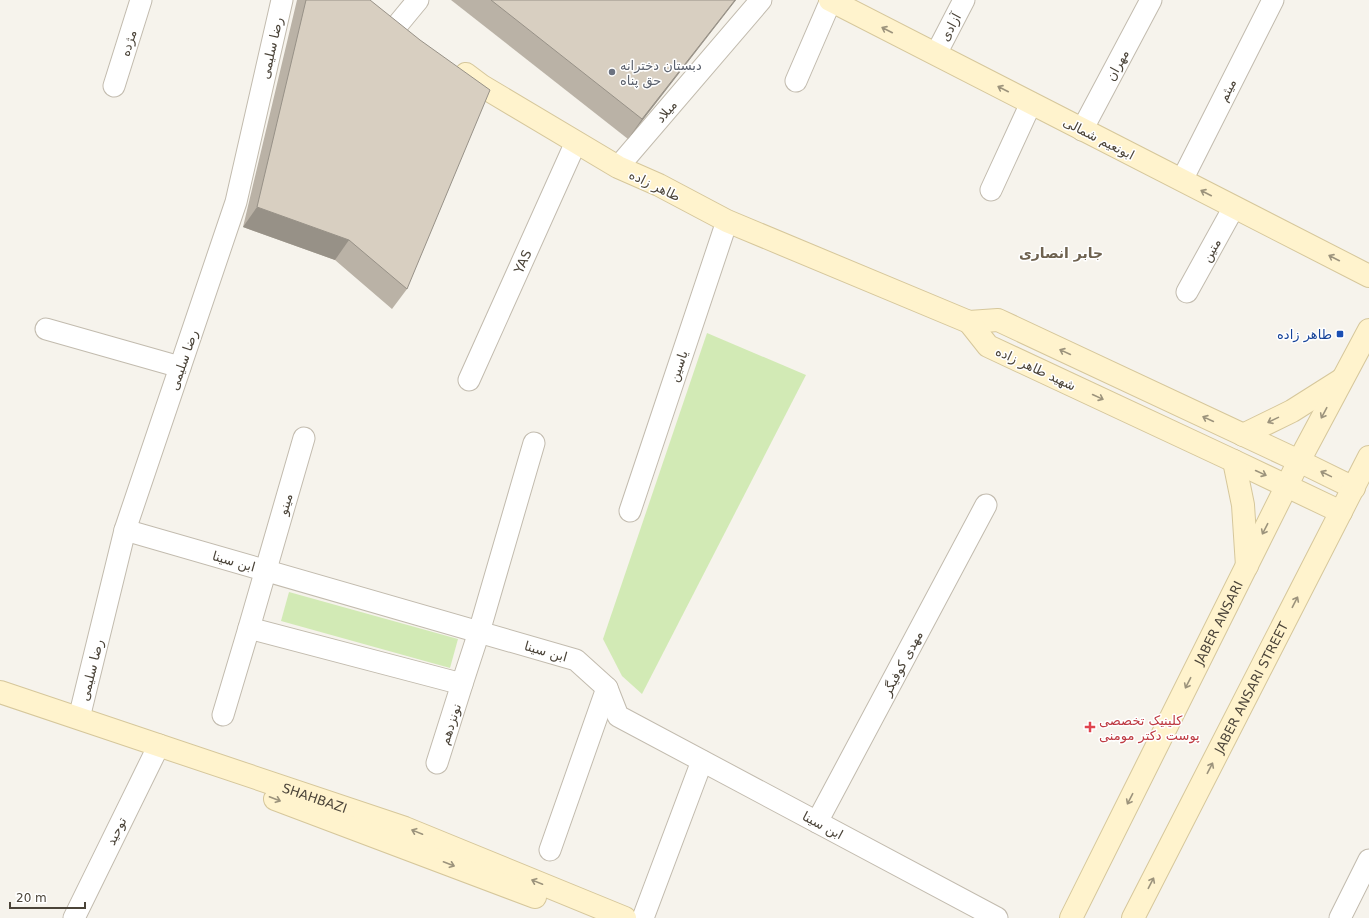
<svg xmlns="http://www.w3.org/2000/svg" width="1369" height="918" font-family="'DejaVu Sans','Noto Naskh Arabic',sans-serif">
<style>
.green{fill:#d2eab5}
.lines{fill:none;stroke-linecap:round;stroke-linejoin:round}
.street-casing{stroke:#c2bbae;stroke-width:23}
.secondary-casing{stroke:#d6c79b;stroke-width:24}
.street{stroke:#fff;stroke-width:21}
.secondary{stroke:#fff3cd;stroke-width:22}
.wall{fill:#bab2a6}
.shaded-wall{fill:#979187}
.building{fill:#d8cfc1;stroke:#979187}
.oneway{stroke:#9c937c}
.worship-dot{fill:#6b7280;stroke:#fff;stroke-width:1.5}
.transit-dot{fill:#1a4fb4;stroke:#fff;stroke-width:1.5}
.health-dot{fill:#e0444e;stroke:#fff;stroke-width:1.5}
.labels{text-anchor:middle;stroke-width:3;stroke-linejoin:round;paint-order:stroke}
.street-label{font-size:13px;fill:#4b4439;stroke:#fff}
.worship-label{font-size:13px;fill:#5b616d;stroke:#fff;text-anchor:start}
.transit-label{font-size:13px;fill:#164399;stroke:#fff;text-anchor:end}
.health-label{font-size:13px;fill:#be3a42;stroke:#fff;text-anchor:start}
.neighbourhood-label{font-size:14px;font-weight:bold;fill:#6e6250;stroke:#fff}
</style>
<rect width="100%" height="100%" fill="#f6f3ec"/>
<g class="green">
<path d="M707 333 806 375 642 694 622 676 603 639Z"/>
<path d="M289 592 458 639 450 668 281 621Z"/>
</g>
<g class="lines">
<g class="street-casing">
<g id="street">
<path d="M399 23 418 0"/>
<path d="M936 54 964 0"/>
<path d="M796 81 831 0"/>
<path d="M114 86 141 0"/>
<path d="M1082 130 1151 0"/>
<path d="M618 167 761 0"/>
<path d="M1182 180 1273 0"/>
<path d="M991 190 1031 103"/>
<path d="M1187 292 1234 207"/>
<path d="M46 329 180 367"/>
<path id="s1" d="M469 380 576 142"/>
<path d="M304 438 249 628 462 684 479 632 534 443"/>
<path d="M630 511 727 221"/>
<path d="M125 530 576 660 607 688 618 716 997 918"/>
<path d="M223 715 249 628"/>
<path d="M79 718 125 530 236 202 282 0"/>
<path d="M437 763 462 684"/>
<path d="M817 822 986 505"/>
<path d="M550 850 607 688"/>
<path d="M74 918 159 745"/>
<path d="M643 918 702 761"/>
<path d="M1340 918 1369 860"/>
</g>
</g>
<g class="secondary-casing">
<g id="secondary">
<path d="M830 0 1369 276"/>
<path d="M466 74 482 86 618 167 659 185 727 221 969 322 998 320 1299 461 1354 488"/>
<path d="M969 322 988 346 1234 461 1341 512"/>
<path d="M1243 435 1292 411 1341 380"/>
<path d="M1234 461 1243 505 1247 566"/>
<path id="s2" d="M0 692 405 828 625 918"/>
<path d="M275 799 535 897"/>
<path id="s3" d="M1071 918 1299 461 1369 330"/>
<path id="s4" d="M1133 918 1369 457"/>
</g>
</g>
<use href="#street" class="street"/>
<use href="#secondary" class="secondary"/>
</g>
<g class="wall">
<path d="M297 0H370L407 289 392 309 335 260 243 227Z"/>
<path d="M451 0H736L628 139Z"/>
</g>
<g class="shaded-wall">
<path d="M735 0H736L628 139 642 119Z"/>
<path d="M257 207 349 240 335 260 243 227Z"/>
</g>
<g class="building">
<path d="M306 0H370L420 40 490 90 407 289 349 240 257 207Z"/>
<path d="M491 0H735L642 119Z"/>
</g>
<defs><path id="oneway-shaft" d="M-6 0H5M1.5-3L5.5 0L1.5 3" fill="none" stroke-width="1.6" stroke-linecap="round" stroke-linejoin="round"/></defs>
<g class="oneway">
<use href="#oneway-shaft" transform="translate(887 30) rotate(-153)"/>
<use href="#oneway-shaft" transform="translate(1003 89) rotate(-153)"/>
<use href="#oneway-shaft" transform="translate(1206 193) rotate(-153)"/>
<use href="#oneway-shaft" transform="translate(1334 258) rotate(-153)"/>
<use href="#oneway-shaft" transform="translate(1065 352) rotate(-155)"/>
<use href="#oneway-shaft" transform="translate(1098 397) rotate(25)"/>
<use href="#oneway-shaft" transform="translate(1324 413) rotate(118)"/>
<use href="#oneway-shaft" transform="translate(1208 419) rotate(-155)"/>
<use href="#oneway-shaft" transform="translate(1273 420) rotate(154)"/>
<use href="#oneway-shaft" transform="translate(1261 473) rotate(25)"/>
<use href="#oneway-shaft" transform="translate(1326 474) rotate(-154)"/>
<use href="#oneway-shaft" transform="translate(1265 529) rotate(117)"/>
<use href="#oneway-shaft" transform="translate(1295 602) rotate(-63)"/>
<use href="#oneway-shaft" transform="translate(1188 683) rotate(117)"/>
<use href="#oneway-shaft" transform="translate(1210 768) rotate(-63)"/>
<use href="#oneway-shaft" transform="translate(275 799) rotate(21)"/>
<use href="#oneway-shaft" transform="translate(1130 799) rotate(117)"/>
<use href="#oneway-shaft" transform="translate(417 832) rotate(-158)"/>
<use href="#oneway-shaft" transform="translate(449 864) rotate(21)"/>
<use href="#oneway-shaft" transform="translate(537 882) rotate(-158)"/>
<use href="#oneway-shaft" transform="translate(1151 883) rotate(-63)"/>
</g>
<circle class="worship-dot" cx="612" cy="72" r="4"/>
<rect class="transit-dot" x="1336" y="330" width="8" height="8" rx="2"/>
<path class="health-dot" d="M1088 721h4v4h4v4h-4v4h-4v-4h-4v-4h4z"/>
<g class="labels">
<g class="street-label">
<text transform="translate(950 27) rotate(-62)" y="5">آزادی</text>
<text transform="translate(128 43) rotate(-73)" y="5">مژده</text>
<text transform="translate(271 48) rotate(-77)" y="5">رضا سلیمی</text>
<text transform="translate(1117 65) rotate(-62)" y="5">مهران</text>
<text transform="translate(1227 90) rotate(-63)" y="5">میثم</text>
<text transform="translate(666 111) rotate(-49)" y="5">میلاد</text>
<text transform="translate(1099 138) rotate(27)" y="5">ابونعیم شمالی</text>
<text transform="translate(655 185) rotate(26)" y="5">طاهر زاده</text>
<text transform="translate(1211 250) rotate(-61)" y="5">متین</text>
<text dy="5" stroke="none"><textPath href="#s1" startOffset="130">YAS</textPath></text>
<text transform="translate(183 360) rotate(-71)" y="5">رضا سلیمی</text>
<text transform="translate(678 366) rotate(-71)" y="5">یاسین</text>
<text transform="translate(1036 368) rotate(25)" y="5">شهید طاهر زاده</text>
<text transform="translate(285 504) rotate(-74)" y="5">مینو</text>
<text transform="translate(234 561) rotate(16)" y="5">ابن سینا</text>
<text dy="5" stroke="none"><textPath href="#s3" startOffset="330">JABER ANSARI</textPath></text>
<text transform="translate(546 651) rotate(16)" y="5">ابن سینا</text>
<text transform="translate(902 663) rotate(-62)" y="5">مهدی کوفیگر</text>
<text transform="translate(91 670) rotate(-76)" y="5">رضا سلیمی</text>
<text dy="5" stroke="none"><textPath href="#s4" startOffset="259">JABER ANSARI STREET</textPath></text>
<text transform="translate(450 724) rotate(-72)" y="5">نونزدهم</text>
<text dy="5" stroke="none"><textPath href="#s2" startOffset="332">SHAHBAZI</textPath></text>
<text transform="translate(823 825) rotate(28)" y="5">ابن سینا</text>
<text transform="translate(116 831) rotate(-64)" y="5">توحید</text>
</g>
<g class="worship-label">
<text x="620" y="70">دبستان دخترانه<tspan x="620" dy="15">حق پناه</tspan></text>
</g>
<g class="transit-label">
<text x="1332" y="339">طاهر زاده</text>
</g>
<g class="health-label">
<text x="1099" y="725">کلینیک تخصصی<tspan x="1099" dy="15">پوست دکتر مومنی</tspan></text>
</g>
<g class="neighbourhood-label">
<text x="1061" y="258">جابر انصاری</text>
</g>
</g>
<path d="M10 902v6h75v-6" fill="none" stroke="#4b4439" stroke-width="2"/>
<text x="16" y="902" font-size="12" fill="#4b4439" stroke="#ffffff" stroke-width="3" paint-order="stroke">20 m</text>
</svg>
